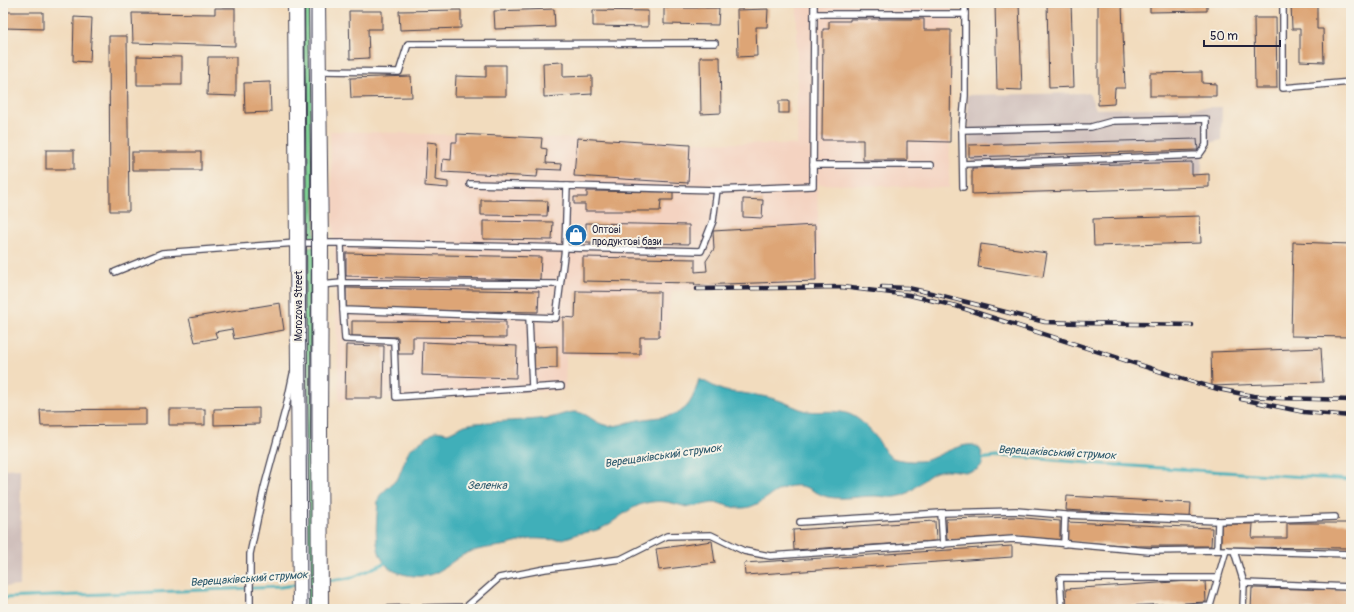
<svg xmlns="http://www.w3.org/2000/svg" width="1354" height="612" font-family="Pangolin,sans-serif">
<style>
.built{fill:#f4d3c1}
.industrial{fill:#d0c0bc}
.green{fill:#7ed193;stroke:#507a67}
.water{fill:#3fafb9;stroke:#30687a}
.lines{fill:none;stroke-linecap:round;stroke-linejoin:round}
.stream{stroke:#3fafb9;stroke-width:3}
.building{fill:#dda576}
.service-casing{stroke:#413e4f;stroke-width:8}
.secondary-casing{stroke:#413e4f;stroke-width:18}
.service{stroke:#fff;stroke-width:5.5}
.secondary{stroke:#fff;stroke-width:16}
.tram{stroke:#22223b;stroke-width:1}
.rail-casing{stroke:#22223b;stroke-width:4.5}
.rail{stroke:#f7f3e8;stroke-width:3;stroke-dasharray:9;stroke-linecap:butt}
.labels{text-anchor:middle;stroke-width:4;stroke-linejoin:round;paint-order:stroke}
.poi-label{font-size:10px;fill:#22223b;stroke:#f7f3e8;text-anchor:start}
.street-label{font-size:10px;fill:#22223b;stroke:#f7f3e8}
.water-label{font-size:11px;font-style:italic;fill:#2e5a6d;stroke:#f7f3e8}
</style>
<rect width="100%" height="100%" fill="#f7f3e8"/>
<filter id="ink" filterUnits="userSpaceOnUse"><feTurbulence type="fractalNoise" baseFrequency=".025" numOctaves="2"/><feDisplacementMap in="SourceGraphic" scale="8" xChannelSelector="R" yChannelSelector="G"/><feConvolveMatrix kernelMatrix="1 2 1 2 8 2 1 2 1" color-interpolation-filters="sRGB"/></filter>
<filter id="wash" filterUnits="userSpaceOnUse"><feTurbulence type="fractalNoise" baseFrequency=".012" numOctaves="4" result="noise"/><feDisplacementMap in="SourceGraphic" scale="16" xChannelSelector="R" yChannelSelector="G"/><feGaussianBlur stdDeviation="0.9" result="paint"/><feColorMatrix in="noise" values="0 0 0 0 0 0 0 0 0 0 0 0 0 0 0 0 0 1.4 0 .05"/><feComposite in="paint" operator="in"/></filter>
<g filter="url(#wash)">
<rect width="100%" height="100%" fill="#f2dcbe"/>
<path class="built" d="M797 3H952L949 188 817 184 820 282 672 291 665 337 643 340 647 357 566 355 565 390 339 401 330 131 797 145Z"/>
<g class="industrial">
<path d="M1089 93 1096 109 1222 107 1221 140 1203 145 1201 181 973 187 967 95Z"/>
<path d="M3 424 5 469 21 468 20 586 3 587Z"/>
</g>
<g class="green">
<path d="M299 3H314L315 240 303 241Z"/>
<path d="M301 247H315L316 609H303Z"/>
</g>
<path class="water" d="M699 379C707 382 714 387 722 390 730 393 740 392 748 394 758 395 768 397 778 400 788 403 797 409 807 411 821 413 836 409 849 414 860 418 868 428 876 437 882 445 886 457 896 459 906 461 918 462 927 460 940 456 977 432 982 454 983 459 984 464 979 468 969 477 951 467 939 471 922 476 914 495 896 497 889 498 882 496 875 496 859 496 844 500 828 497 818 495 810 487 800 486 776 483 764 507 743 508 733 509 723 503 713 503 704 504 696 507 687 507 682 506 677 504 672 503 664 501 654 501 646 503 627 507 615 524 597 530 590 532 583 533 577 534 572 536 567 538 562 539 552 541 541 538 531 539 520 541 511 545 501 546 489 548 476 549 465 554 456 558 448 566 439 571 428 578 412 577 399 573 369 563 377 524 378 500L380 495 398 478 409 450 436 431 448 433 465 425 475 423C499 421 524 421 548 418 557 417 566 412 575 412 587 412 594 423 605 425 617 428 626 422 638 420 673 414 688 421 699 379Z"/>
<g class="lines">
<g class="stream">
<path d="M980 459 1004 456 1101 464 1351 480"/>
<path d="M324 581 351 578 387 562"/>
<path d="M3 598 280 587 295 585"/>
</g>
</g>
<g id="blocks">
<g class="building">
<path d="M995 3H1019L1022 90 997 89Z"/>
<path d="M1047 3H1071L1074 87 1049 88Z"/>
<path d="M1098 3H1122L1125 88H1115L1114 104 1098 105Z"/>
<path d="M1150 3H1207V11L1150 12Z"/>
<path d="M1291 3H1317V29H1323L1324 62 1300 61V29H1292Z"/>
<path d="M215 8H235V46L133 43 132 13 215 14Z"/>
<path d="M664 8H719L718 25 664 24Z"/>
<path d="M554 9 555 27 495 29 494 11Z"/>
<path d="M768 9 767 27H756L757 56 738 57 737 10Z"/>
<path d="M461 10V28L400 30 399 11Z"/>
<path d="M593 10 648 11V27L593 26Z"/>
<path d="M349 11H382V29H368L369 58 350 59Z"/>
<path d="M4 12H43V29L4 28Z"/>
<path d="M74 17 92 18 90 62 73 61Z"/>
<path d="M1254 18H1276L1277 88H1255Z"/>
<path d="M850 19H924V30H951L950 142 907 141V160H863V140H822L823 29H829V21H850Z"/>
<path d="M109 36H127L129 211H110Z"/>
<path d="M137 56 182 57V85H137Z"/>
<path d="M208 57H236V96L207 95Z"/>
<path d="M700 57H720L721 113 701 114Z"/>
<path d="M563 62V77L592 76V94L544 97 543 63Z"/>
<path d="M486 65H506V96H455L456 76 486 77Z"/>
<path d="M1202 72V83L1216 84V96H1150V73Z"/>
<path d="M411 76 412 97 351 98 350 78Z"/>
<path d="M270 82 271 112 245 113 244 83Z"/>
<rect x="779" y="101" width="10" height="12"/>
<path d="M457 134 542 138 541 148 547 149 546 163 562 164 561 170 538 169 537 177 442 172 443 159 451 160 452 142H457Z"/>
<path d="M577 138 690 145 688 183 574 176Z"/>
<path d="M1197 139 1198 150 969 157V145Z"/>
<path d="M427 142 437 143 435 180 448 182V188L425 186Z"/>
<rect x="46" y="150" width="28" height="19"/>
<rect x="132" y="152" width="69" height="18"/>
<path d="M1192 162V175L1209 174V187L972 194V168Z"/>
<path d="M587 191 673 192V200H661L660 211H585V204H574V197H587Z"/>
<path d="M743 199 763 200 762 218 743 217Z"/>
<path d="M481 200 548 201 547 216 481 215Z"/>
<path d="M1200 216 1201 243 1094 246 1093 219Z"/>
<path d="M483 221 553 222 552 240 483 239Z"/>
<path d="M586 223 689 225V244L586 242Z"/>
<path d="M815 225 816 281 694 285 695 283 583 281V257L695 259V272L707 271 706 261 714 249 713 231Z"/>
<path d="M1293 242 1351 244V337L1291 336Z"/>
<path d="M981 244 1047 253 1043 277 978 267Z"/>
<path d="M346 253 541 257 540 280 346 276Z"/>
<path d="M346 288 539 291 538 312 346 309Z"/>
<path d="M576 291 660 292 659 337H640V354L563 353V317L575 318Z"/>
<path d="M280 303 284 330 234 339 232 329 215 332 217 338 195 342 189 318Z"/>
<path d="M352 321 506 322V338L413 337V354H398V337L352 336Z"/>
<path d="M423 342 517 346 516 378 422 375Z"/>
<path d="M346 345 384 346 383 398H345Z"/>
<path d="M557 346V368L534 369V347Z"/>
<path d="M1321 348 1323 382 1212 386 1211 352Z"/>
<path d="M259 408V424L214 425V409Z"/>
<path d="M146 409V425L41 426 40 410Z"/>
<rect x="169" y="409" width="36" height="16"/>
<path d="M1067 496 1191 503 1190 518 1066 510Z"/>
<path d="M1014 517 1060 521V540L1014 536 947 540 946 519Z"/>
<path d="M935 521 936 541 794 550 793 530Z"/>
<path d="M1067 522 1212 528 1211 546H1138L1066 541Z"/>
<path d="M1287 523H1351V548L1221 547V524H1253L1252 538H1287Z"/>
<path d="M712 541 715 563 659 570 656 549Z"/>
<path d="M1012 546V557L745 575 744 563Z"/>
<path d="M1205 580 1206 602 1067 609 1066 589Z"/>
<path d="M1252 588 1351 590V609H1251Z"/>
</g>
</g>
</g>
<g filter="url(#ink)">
<use href="#blocks" fill-opacity="0" stroke="#413e4f" stroke-width="1"/>
<g class="lines">
<g class="service-casing">
<g id="service">
<path d="M1283 3V88L1351 82"/>
<path d="M814 14H965"/>
<path d="M319 71 399 72 408 44 715 43"/>
<path d="M962 130 1091 127 1113 121 1206 119V145L1199 155 963 164"/>
<path d="M813 165H931"/>
<path d="M470 184 567 186"/>
<path d="M963 187 962 130 965 96V3"/>
<path d="M341 243 343 310 556 318 565 248 567 186 717 190 813 186 814 3"/>
<path d="M115 272 162 253 297 243H341L701 251 713 221 717 190"/>
<path d="M320 285 342 283 560 284"/>
<path d="M343 310 345 339 394 341 396 397 561 386"/>
<path d="M529 317 532 388"/>
<path d="M941 513 943 545"/>
<path d="M800 522 941 513 1016 511 1065 515 1218 521 1335 517"/>
<path d="M1064 544 1065 515"/>
<path d="M1217 550 1218 521"/>
<path d="M1234 551 1244 583 1243 609"/>
<path d="M1244 583 1351 587"/>
<path d="M250 609V554L264 488 286 407 293 374"/>
<path d="M383 609 466 607 499 578 545 569 621 559 667 536 711 535 744 551 770 556 1014 539 1149 551 1217 550 1351 554"/>
<path d="M1062 609 1060 578H1218"/>
<path d="M1157 609 1210 606 1226 550"/>
</g>
</g>
<g class="secondary-casing">
<g id="secondary">
<path d="M296 3 301 609"/>
<path d="M317 3 320 243 319 428 320 609"/>
</g>
</g>
<use href="#service" class="service"/>
<use href="#secondary" class="secondary"/>
<g class="tram">
<path d="M304 3 307 609"/>
<path d="M311 3 312 441"/>
</g>
<g class="rail-casing">
<g id="rail">
<path d="M882 287 908 288 931 293 1045 322 1079 323 1192 325"/>
<path d="M697 289 842 287 909 295 956 306 1190 381 1218 389 1253 396 1279 398 1351 400"/>
<path d="M1241 399 1304 412 1351 416"/>
</g>
</g>
<use href="#rail" class="rail"/>
</g>
</g>
<defs>
<g id="shop-disc" transform="scale(1.15)"><circle r="9.5" fill="#1f6fb2" stroke="#f7f3e8"/><path d="M-5-2.5h2.3a2.7 3.5 0 0 1 5.4 0H5L5.5 6h-11ZM-1.5-2.5h3a1.5 2.3 0 0 0-3 0Z" fill="#fff"/></g>
</defs>
<g fill-rule="evenodd">
<use href="#shop-disc" x="576" y="235"/>
</g>
<g class="labels">
<g class="poi-label">
<text x="592" y="233">Оптові<tspan x="592" dy="12">продуктові бази</tspan></text>
</g>
<g class="street-label">
<text transform="translate(298 306) rotate(-90)" y="4">Morozova Street</text>
</g>
<g class="water-label">
<text transform="translate(1057 452) rotate(3)" y="4">Верещаківський струмок</text>
<text transform="translate(663 455) rotate(-8)" y="4">Верещаківський струмок</text>
<text x="487" y="489">Зеленка</text>
<text transform="translate(249 578) rotate(-4)" y="4">Верещаківський струмок</text>
</g>
</g>
<rect width="1354" height="612" fill="none" stroke="#f7f3e8" stroke-width="16"/>
<path d="M1204 40v6h76v-6" fill="none" stroke="#22223b" stroke-width="2"/>
<text x="1210" y="40" font-size="12" fill="#22223b" stroke="#f7f3e8" stroke-width="3" paint-order="stroke">50 m</text>
</svg>
